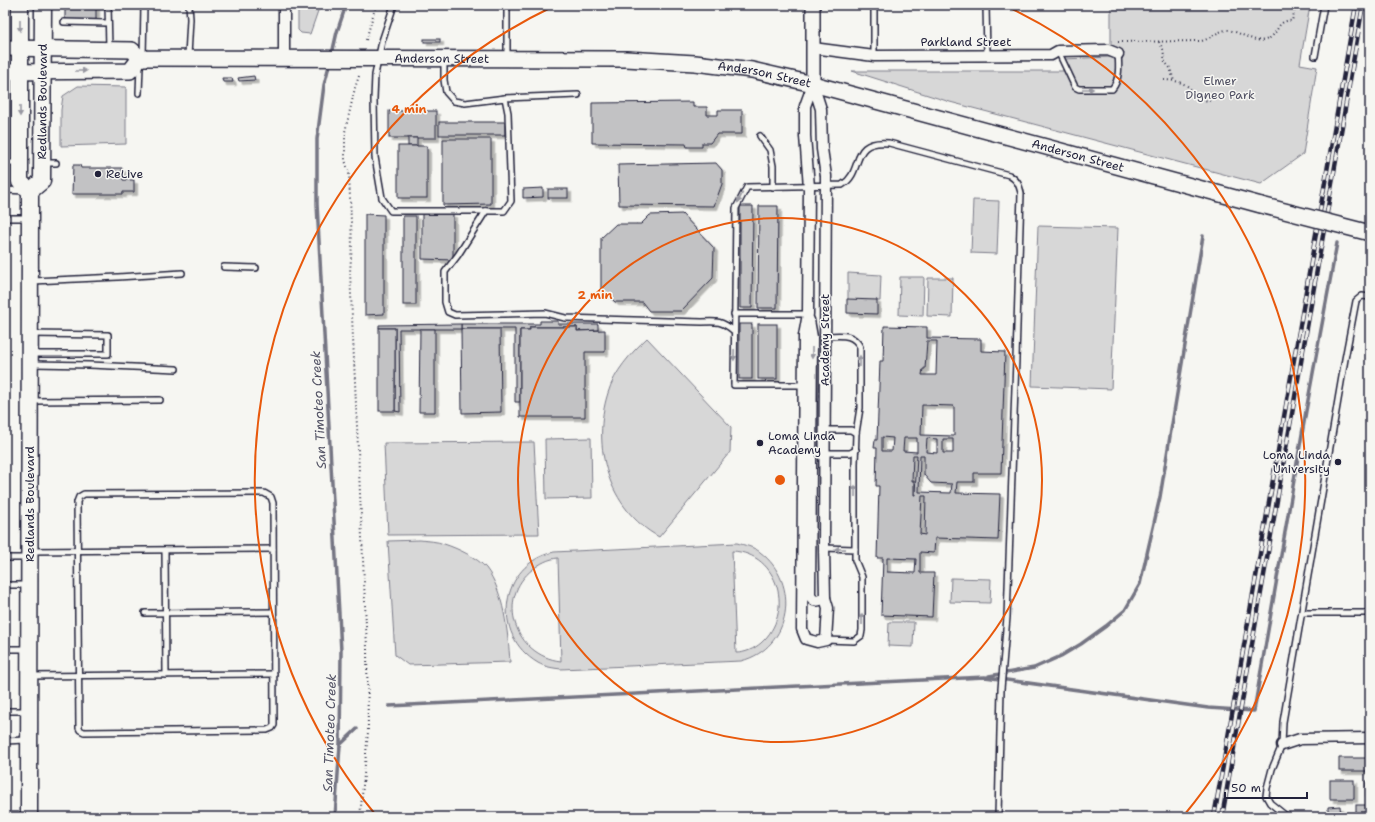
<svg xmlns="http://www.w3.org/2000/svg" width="1375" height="822" font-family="'Shantell Sans',sans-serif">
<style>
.green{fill:#d7d7d7;stroke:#7c7c89;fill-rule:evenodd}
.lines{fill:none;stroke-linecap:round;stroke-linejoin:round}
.stream{stroke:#757583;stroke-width:3.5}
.building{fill:#c2c2c4;stroke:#22223b;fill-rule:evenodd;filter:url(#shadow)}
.service-casing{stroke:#22223b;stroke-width:8}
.minor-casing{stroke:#22223b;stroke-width:13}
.tertiary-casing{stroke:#22223b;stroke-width:16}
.secondary-casing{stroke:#22223b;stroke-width:18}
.primary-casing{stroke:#22223b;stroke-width:19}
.path{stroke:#22223b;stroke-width:2;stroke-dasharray:1 3;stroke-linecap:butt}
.service{stroke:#f6f6f2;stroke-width:5}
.minor{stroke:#f6f6f2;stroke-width:10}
.tertiary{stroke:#f6f6f2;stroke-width:13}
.secondary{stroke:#f6f6f2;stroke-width:15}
.primary{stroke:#f6f6f2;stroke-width:16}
.rail-casing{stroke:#22223b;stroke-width:4.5}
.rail{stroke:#f6f6f2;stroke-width:3;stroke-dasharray:9;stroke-linecap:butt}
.secondary-bridge-casing{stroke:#22223b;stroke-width:18;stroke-linecap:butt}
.secondary-bridge{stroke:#f6f6f2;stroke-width:15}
.oneway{fill:#9797a0}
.ring{fill:none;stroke:#e8590c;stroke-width:2}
.poi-dot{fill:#22223b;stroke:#f6f6f2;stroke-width:1.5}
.labels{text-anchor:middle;stroke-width:3;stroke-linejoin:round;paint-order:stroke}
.street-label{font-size:12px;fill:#22223b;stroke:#f6f6f2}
.park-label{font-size:12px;fill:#4f4f62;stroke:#f6f6f2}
.poi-label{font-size:12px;fill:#22223b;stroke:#f6f6f2;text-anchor:start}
.water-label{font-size:13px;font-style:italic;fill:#535365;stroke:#f6f6f2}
.centre{fill:#e8590c;stroke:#f6f6f2;stroke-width:2}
.ring-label{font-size:12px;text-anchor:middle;font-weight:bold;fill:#e8590c;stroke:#f6f6f2;stroke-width:3;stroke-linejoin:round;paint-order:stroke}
</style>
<defs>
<filter id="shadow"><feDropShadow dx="3.5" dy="3.5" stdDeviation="0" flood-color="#0004"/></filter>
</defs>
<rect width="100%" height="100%" fill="#f6f6f2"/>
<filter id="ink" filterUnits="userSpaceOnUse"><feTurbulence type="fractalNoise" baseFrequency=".025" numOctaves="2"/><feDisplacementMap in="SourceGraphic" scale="8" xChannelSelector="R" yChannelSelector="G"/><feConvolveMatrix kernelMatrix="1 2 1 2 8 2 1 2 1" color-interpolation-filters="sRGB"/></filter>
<g filter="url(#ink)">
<g class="green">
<path d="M298 5H320L310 34 301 33 298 30Z"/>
<path d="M1111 5H1310L1300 64 1317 67 1303 154 1261 184 950 102 852 71H1063V59L1111 57Z"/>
<path d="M78 86 126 87V144L61 146V110L63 96Z"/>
<path d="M973 200 999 201 997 254 971 253Z"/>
<path d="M1038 226 1118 228 1111 389 1032 386Z"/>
<path d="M848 273 881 275 880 301H848Z"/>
<path d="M900 277H924L923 316 899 315Z"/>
<path d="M928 278H953L952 317 927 316Z"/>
<path d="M647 338 731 427 730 452 659 537C608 509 591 446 608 393 614 372 631 353 647 338Z"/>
<path d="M591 438 592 498 546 499 545 439Z"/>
<path d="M534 442 539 534 388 535 384 443Z"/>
<path d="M420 540C428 541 437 541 444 544 457 548 478 558 486 568 504 591 508 633 510 662L408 665 395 655 388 541Z"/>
<path d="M737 543C744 545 754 547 760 552 801 583 792 648 741 661L561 669C553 668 545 667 538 663 490 635 500 564 554 552ZM732 551C779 553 795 613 761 643 754 649 745 653 736 653ZM558 558 561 661C515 656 495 598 533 569 541 563 548 559 558 558Z"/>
<path d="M951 578 991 579 990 603 950 602Z"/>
<path d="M889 622H914L913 647 888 646Z"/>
</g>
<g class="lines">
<g class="stream">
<path d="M332 54 337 32 346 5"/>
<path d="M330 62 324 85 317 139V204L341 651 340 745 335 817"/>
<path d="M989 676 1034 668 1061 656 1081 644 1106 626 1125 610 1140 584 1160 497 1203 236"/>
<path d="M389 706 985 677 1208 708 1254 711 1306 411 1337 243"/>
<path d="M340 745 357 729"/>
</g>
</g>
<g class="building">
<rect x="65" y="5" width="31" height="15"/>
<rect x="424" y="39" width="16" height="3"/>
<path d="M254 76 255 80 239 81 238 78Z"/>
<path d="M222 78H232L233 82H223Z"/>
<path d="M693 102V107H707V115H718V110H742V134H717L710 143H702V147H687L686 144 592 143V103Z"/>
<rect x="389" y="111" width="47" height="27"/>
<rect x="439" y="122" width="66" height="13"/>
<rect x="408" y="138" width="9" height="8"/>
<path d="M443 139H491V204L443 205Z"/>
<rect x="398" y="146" width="29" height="52"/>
<path d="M716 163 722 170V184L714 206 619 205 618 165Z"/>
<path d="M73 165H80L81 168H122L123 180H134V192H123V194H72Z"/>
<path d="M543 188V197L523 198V189Z"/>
<rect x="548" y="189" width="20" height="9"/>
<path d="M740 206H753L752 308H740Z"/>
<path d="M759 206H778L777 308H758Z"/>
<path d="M365 214 384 215V314L365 315Z"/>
<path d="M422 214H453V260L422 259Z"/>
<path d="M682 214 714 248 713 278 681 311H649L642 302H615L601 289V238L616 224H641L650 215Z"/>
<rect x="403" y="216" width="13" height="89"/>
<path d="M847 299 877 300V314L847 313Z"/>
<path d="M540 321H558V324H598V330L577 331V327H530V330H520V402H515V329H461V324H540Z"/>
<path d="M461 324V329H399L400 412 395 411V328H379V325Z"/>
<rect x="739" y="324" width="13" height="55"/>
<rect x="758" y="324" width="19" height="55"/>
<path d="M884 326 927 327V338L981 339V351L1005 352 1001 473H974V482H957L956 493 1000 494 998 540 935 538 934 553 920 552V573H934L932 617 881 615 883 558H877L879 486H876L877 448H874L875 440H877L880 361H883ZM927 341H937L936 375H922L923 369H925ZM922 405 954 406V436L921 435ZM882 437 893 438 892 451H882ZM904 438H917V452L903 451ZM927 438 937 439V453L926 452ZM943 439H953V453H943ZM913 455H917L915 495H914V481H912ZM920 455H924V475L931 483 952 484 951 493 919 492ZM922 496H926L925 535 920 534ZM887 558 916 559 915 573 887 572Z"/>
<path d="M530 327H577V331L605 330V352H585V417H520V330H530Z"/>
<rect x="379" y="328" width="16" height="83"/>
<path d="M420 329H435V412H419Z"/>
<path d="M461 329H500L501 412 462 413Z"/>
<rect x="1339" y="758" width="31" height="13"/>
<rect x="1330" y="780" width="24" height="19"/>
<rect x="1366" y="781" width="4" height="15"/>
<rect x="1356" y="805" width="14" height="12"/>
<path d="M1340 806 1341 817H1328V807Z"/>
</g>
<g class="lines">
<g class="service-casing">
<g id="service">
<path d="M108 5 109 48"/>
<path d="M394 5 382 41 375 75 374 99 375 157 382 198 391 211H504L511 201 508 113 505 98 465 103 454 101 446 92 444 80V60"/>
<path d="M507 5V58"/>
<path d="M874 5V56"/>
<path d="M986 5 987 55"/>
<path d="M64 22 108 23"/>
<path d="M1058 51 1075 87 1079 89H1112C1120 80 1119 65 1118 54"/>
<path d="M188 56 190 19 189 5"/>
<path d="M1315 56 1324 5"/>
<path d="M143 57 144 5"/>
<path d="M139 93 140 66"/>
<path d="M505 98 578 95"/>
<path d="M760 136 770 150 773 166V187"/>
<path d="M5 163H19"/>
<path d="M45 163H56"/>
<path d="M5 190 25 191"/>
<path d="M486 211 458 255 445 272V302L448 312 455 315 545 313 565 318 702 322C717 321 722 321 734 331"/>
<path d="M5 218H28"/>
<path d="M224 267 256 268"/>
<path d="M33 281 118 277 182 273"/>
<path d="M734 314H808"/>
<path d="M31 334 108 335V354H33"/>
<path d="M825 336C840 336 853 332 860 347V408L856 433 855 464V560L862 577V630L861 636 854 641 826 640"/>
<path d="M33 364 90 365 176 369"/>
<path d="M803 385H734L736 208 747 187 842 185C865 172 848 139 889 143L1009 175C1017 180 1019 184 1021 193L1016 359 1007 617 1001 689 998 817"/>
<path d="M33 401 160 400"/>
<path d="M824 430H851L856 433"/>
<path d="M824 453H850L856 450"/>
<path d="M264 493 271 497 273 503 274 725 272 728 267 730 84 732 80 730 79 728 77 502 79 497 84 494Z"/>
<path d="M824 548 855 549"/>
<path d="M165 550 166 675"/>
<path d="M31 551 273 549"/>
<path d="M5 558H28"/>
<path d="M5 585H27"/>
<path d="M145 613 273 612"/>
<path d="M1302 613H1370"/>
<path d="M5 649H26"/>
<path d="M30 676 274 674"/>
<path d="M5 711H26"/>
<path d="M5 741 26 740"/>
<path d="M1290 817 1285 815 1270 803 1266 796 1267 788 1272 769 1282 745 1283 722 1345 359 1356 301 1362 296 1370 297"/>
</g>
</g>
<g class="minor-casing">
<g id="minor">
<path d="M284 5V58"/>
<path d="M813 48 874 56 1051 55 1058 51 1108 50 1118 54"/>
<path d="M813 84 821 109 822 149 826 176 824 548 825 598 828 608 826 640 817 642 806 639 802 629 804 336 808 314 809 187 805 136V106Z"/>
<path d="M809 320 812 337 810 595C813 603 819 601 825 598"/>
<path d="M1282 745 1300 739 1370 738"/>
</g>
</g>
<g class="tertiary-casing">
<path id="tertiary" d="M813 84V5"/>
</g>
<g class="secondary-casing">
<g id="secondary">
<path id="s1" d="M5 48 132 50 140 58 626 59 695 63 752 70 813 84 1261 205"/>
<path d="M5 72 130 71 140 58"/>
</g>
</g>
<g class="primary-casing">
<g id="primary">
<path d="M20 5V182L30 191 29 817"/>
<path id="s2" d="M30 191 42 181 43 5"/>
</g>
</g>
<g class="path">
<path d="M366 40 376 5"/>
<path d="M1118 42 1201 41C1211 39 1218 30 1228 30 1240 32 1254 43 1265 40 1280 36 1275 19 1292 21L1296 5"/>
<path d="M1159 42 1163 49 1165 62 1170 68 1174 81"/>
<path d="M359 76 355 88 345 132V160L349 173 352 245 350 272 367 648 368 732 360 817"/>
<path d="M1164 80C1174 80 1189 83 1193 93 1201 95 1199 100 1210 101"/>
</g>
<use href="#service" class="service"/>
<use href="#minor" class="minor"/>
<use href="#tertiary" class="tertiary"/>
<use href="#secondary" class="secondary"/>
<use href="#primary" class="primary"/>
<g class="rail-casing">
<g id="rail">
<path d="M1214 817 1356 5"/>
<path d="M1222 817 1363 5"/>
</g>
</g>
<use href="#rail" class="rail"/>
<g class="secondary-bridge-casing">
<path id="secondary-bridge" d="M1261 205 1370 233"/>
</g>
<use href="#secondary-bridge" class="secondary-bridge"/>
</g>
<defs><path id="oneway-solid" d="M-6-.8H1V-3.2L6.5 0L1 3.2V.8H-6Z"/></defs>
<g class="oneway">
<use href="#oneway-solid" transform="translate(20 26) rotate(90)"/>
<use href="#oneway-solid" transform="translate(81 71)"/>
<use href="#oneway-solid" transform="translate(1088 89)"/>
<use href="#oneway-solid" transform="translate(20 111) rotate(90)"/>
<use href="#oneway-solid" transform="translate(740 198) rotate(116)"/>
<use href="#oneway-solid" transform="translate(812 353) rotate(90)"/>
<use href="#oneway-solid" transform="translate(734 355) rotate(91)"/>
<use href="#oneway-solid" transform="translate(860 361) rotate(-90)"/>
<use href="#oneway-solid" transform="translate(855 491) rotate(-90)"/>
<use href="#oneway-solid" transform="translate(840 549) rotate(-179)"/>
<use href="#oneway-solid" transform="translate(862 619) rotate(-90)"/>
</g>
</g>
<g class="ring">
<circle cx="780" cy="480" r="262"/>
<path d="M375 814A525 525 0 0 1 554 6M1006 6A525 525 0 0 1 1185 814"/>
</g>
<g class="poi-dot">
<circle cx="98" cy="174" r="4"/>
<circle cx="760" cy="443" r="4"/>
<circle cx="1338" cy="462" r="4"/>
</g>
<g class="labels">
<g class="street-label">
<text x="966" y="46">Parkland Street</text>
<text dy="4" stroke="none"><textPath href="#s1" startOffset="440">Anderson Street</textPath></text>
<text dy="4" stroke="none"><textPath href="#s1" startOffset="764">Anderson Street</textPath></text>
<text dy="4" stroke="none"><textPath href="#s2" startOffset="95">Redlands Boulevard</textPath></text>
<text dy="4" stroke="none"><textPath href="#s1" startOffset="1088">Anderson Street</textPath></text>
<text transform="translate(825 340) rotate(-90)" y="4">Academy Street</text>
<text transform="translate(30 504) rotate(-90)" y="4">Redlands Boulevard</text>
</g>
<g class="park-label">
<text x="1220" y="85">Elmer<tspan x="1220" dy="14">Digneo Park</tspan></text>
</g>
<g class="poi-label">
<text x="106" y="178">ReLive</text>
<text x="768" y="440">Loma Linda<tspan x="768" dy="14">Academy</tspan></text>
<text x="1330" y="459" text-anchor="end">Loma Linda<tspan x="1330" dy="14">University</tspan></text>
</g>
<g class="water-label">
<text transform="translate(318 410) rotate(-93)" y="5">San Timoteo Creek</text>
<text transform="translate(329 733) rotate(-88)" y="5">San Timoteo Creek</text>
</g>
</g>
<circle cx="780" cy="480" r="6" class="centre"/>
<g class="ring-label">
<text x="409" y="113">4 min</text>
<text x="595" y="299">2 min</text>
</g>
<rect width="1375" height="822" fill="none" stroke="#f6f6f2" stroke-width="20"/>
<rect x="10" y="10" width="1355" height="802" fill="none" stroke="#22223b" stroke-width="1.5" filter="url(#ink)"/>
<path d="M1225 792v6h82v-6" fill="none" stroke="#22223b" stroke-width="2"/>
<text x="1231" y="792" font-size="12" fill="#22223b" stroke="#f6f6f2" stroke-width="3" paint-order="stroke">50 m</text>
</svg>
